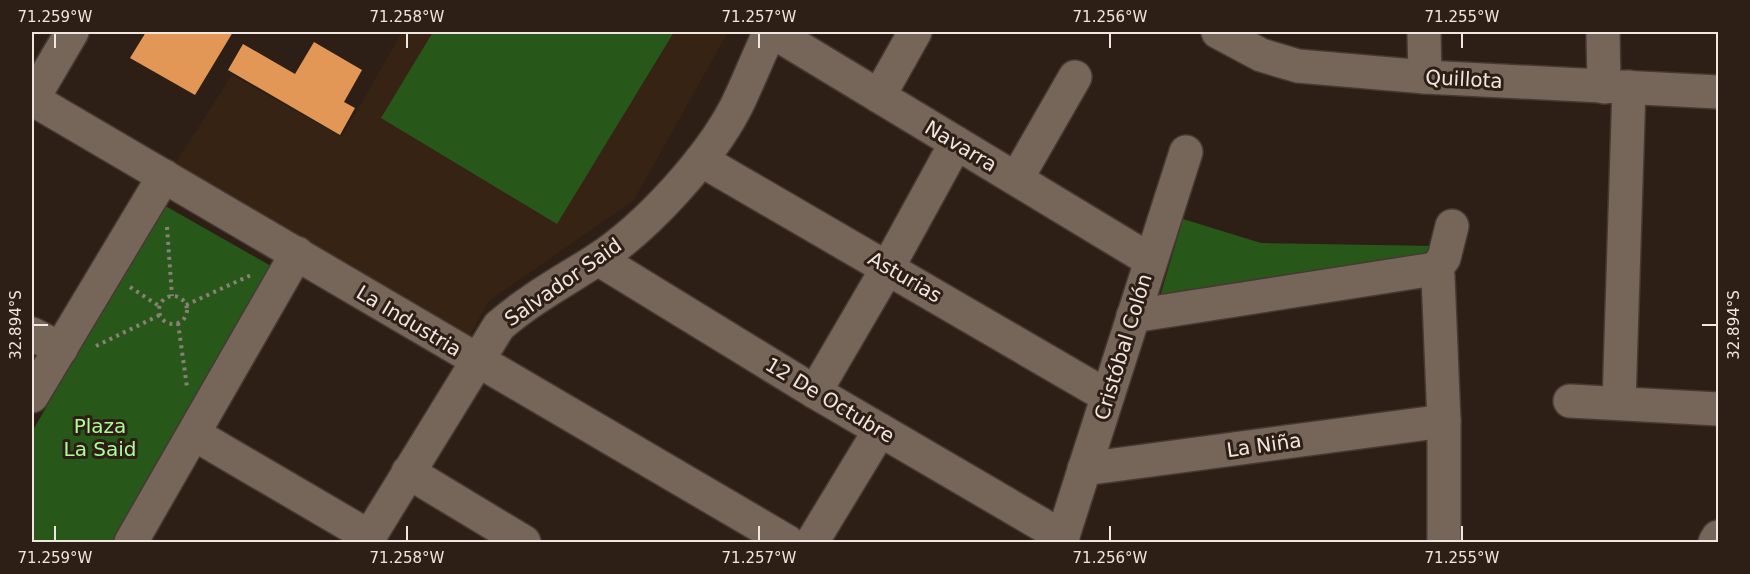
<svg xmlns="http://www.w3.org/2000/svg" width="1750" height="574" font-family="'DejaVu Sans',sans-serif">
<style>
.built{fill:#362314}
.green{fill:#275819}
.building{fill:#e39757}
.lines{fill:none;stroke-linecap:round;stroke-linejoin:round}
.minor-casing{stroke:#453a33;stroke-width:36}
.path{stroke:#8b7f77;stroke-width:4;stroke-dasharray:3 4.5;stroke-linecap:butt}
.minor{stroke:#766559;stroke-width:33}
.ticks{fill:none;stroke:#f0e6df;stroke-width:2}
.labels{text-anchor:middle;stroke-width:6;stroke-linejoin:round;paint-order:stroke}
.street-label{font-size:20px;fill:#f0e6df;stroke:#2d1f15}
.park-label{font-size:20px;fill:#acfc99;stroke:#2d1f15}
.neatline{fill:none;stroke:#f0e6df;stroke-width:2}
.ticks-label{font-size:15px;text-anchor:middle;fill:#f0e6df}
</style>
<rect width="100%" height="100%" fill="#2d1f15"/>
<path class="built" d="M402 32H728L634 200 489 301 470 335 175 164 232 75 342 137Z"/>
<g class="green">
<path d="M433 32H674L557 224 381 118Z"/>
<path d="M162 204 271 266 112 542H32V432Z"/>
<path d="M1183 219 1261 243 1435 246 1432 262 1158 303Z"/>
</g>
<g class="building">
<path d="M146 32H233L195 95 130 58Z"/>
<path d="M314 42 362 70 344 102 355 108 340 135 228 70 243 44 295 74Z"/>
</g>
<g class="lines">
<g class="minor-casing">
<g id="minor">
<path d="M773 32 1150 260"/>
<path d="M1218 32 1261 55 1298 66 1425 77 1718 92"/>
<path d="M1424 32 1425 77"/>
<path d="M1603 32 1604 87"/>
<path d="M879 96 915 32"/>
<path d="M32 99 788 542"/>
<path d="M32 100 72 32"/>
<path d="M701 160 1107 396"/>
<path d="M1017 178 1075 77"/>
<path d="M598 259 815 392 1063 537"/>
<path d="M1133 316 1428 270 1434 271"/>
<path d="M32 334 61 349"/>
<path d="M815 392 888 267 956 143"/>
<path d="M32 396 164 176"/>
<path d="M1570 401 1718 409"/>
<path d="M1619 403 1629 87"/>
<path d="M194 434 370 537"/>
<path d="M1084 469 1444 421"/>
<path d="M408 472 524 542"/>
<path d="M131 542 297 253"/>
<path d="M366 542 499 326C530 299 564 281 598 259 647 227 709 159 736 107 748 83 758 56 770 32"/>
<path d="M812 542 880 430"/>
<path d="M1061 542 1186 152"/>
<path d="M1444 542V421L1438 276 1434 271 1444 258 1452 226"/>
<path d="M1715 542 1718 537"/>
</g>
</g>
<g class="path">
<path d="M167 227 172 296"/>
<path d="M130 287 159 306"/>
<circle cx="173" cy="310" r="14"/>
<path d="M186 305 251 275"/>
<path d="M178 323 187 387"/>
<path d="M96 346 160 315"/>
</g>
<use href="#minor" class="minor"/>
</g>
<path class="ticks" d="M55 33V48M407 33V48M759 33V48M1110 33V48M1462 33V48M33 325H48M1702 325H1717M55 526V541M407 526V541M759 526V541M1110 526V541M1462 526V541"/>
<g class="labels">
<g class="street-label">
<text transform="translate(1464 79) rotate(3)" y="7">Quillota</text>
<text transform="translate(961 146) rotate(31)" y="7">Navarra</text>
<text transform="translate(905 277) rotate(30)" y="7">Asturias</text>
<text transform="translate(563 282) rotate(-35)" y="7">Salvador Said</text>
<text transform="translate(409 321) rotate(31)" y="7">La Industria</text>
<text transform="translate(1123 347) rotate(-73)" y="7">Cristóbal Colón</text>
<text transform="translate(830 400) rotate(31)" y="7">12 De Octubre</text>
<text transform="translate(1264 445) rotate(-8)" y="7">La Niña</text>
</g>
<g class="park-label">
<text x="100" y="433">Plaza<tspan x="100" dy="23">La Said</tspan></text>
</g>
</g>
<rect width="1750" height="574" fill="none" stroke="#2d1f15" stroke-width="66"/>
<rect x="33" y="33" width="1684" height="508" class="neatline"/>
<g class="ticks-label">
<text x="55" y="22">71.259°W</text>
<text x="407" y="22">71.258°W</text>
<text x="759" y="22">71.257°W</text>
<text x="1110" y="22">71.256°W</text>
<text x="1462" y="22">71.255°W</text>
<text transform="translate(16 325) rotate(-90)" y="5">32.894°S</text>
<text transform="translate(1734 325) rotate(-90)" y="5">32.894°S</text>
<text x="55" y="563">71.259°W</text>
<text x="407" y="563">71.258°W</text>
<text x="759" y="563">71.257°W</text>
<text x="1110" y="563">71.256°W</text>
<text x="1462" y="563">71.255°W</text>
</g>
</svg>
